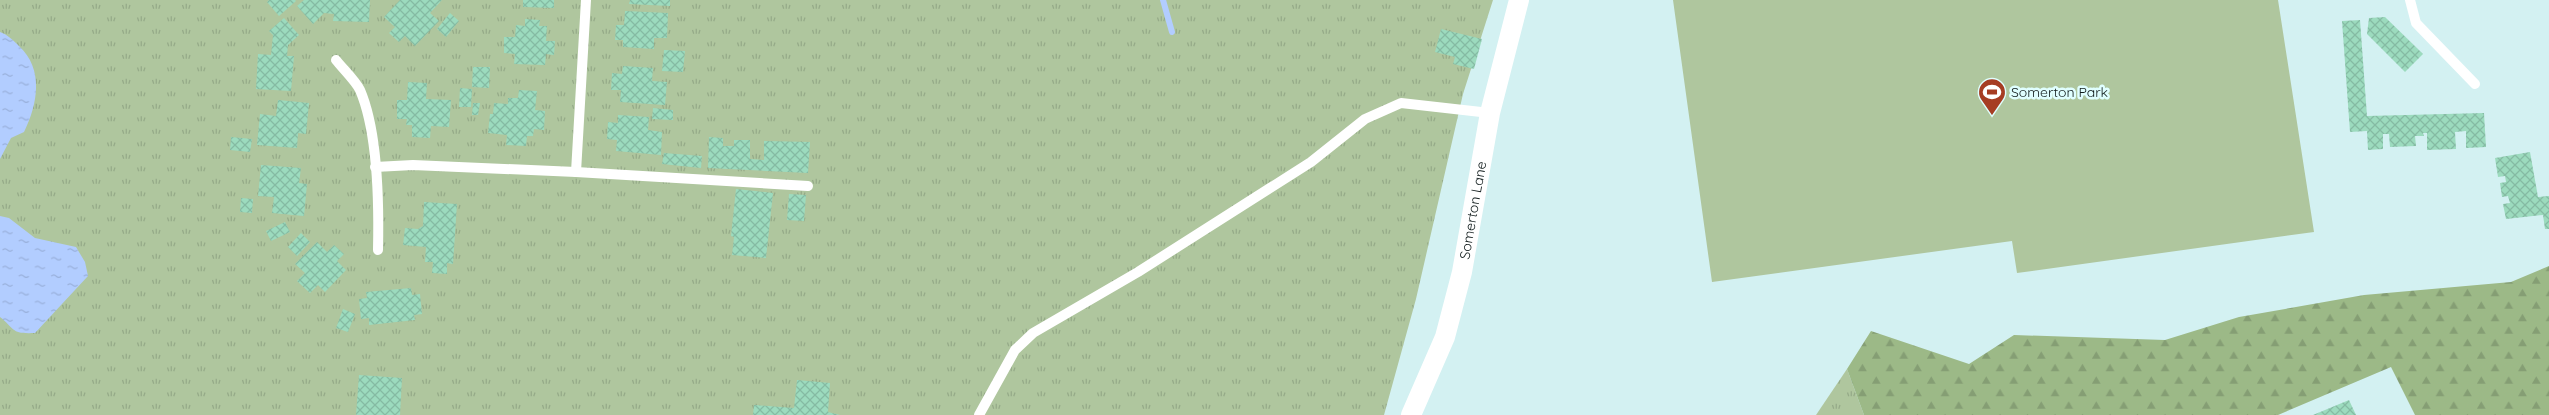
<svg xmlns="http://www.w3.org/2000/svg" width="2549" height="415" font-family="Quicksand,sans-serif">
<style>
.grass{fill:url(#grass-tufts)}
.forest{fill:url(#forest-firs)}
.garden{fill:#afc69e}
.water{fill:url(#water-ripples)}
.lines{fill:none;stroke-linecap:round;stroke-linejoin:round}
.stream{stroke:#b2cdff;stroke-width:6}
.building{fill:url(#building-cross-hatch)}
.service{stroke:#fff;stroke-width:10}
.minor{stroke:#fff;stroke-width:20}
.labels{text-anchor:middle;stroke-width:5;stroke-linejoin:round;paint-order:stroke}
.poi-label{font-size:14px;fill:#0f1a1a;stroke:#e0ffff;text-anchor:start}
.street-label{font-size:14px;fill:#0f1a1a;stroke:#e0ffff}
</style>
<defs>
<pattern id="grass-tufts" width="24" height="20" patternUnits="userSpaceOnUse" patternTransform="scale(1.25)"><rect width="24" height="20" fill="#afc69e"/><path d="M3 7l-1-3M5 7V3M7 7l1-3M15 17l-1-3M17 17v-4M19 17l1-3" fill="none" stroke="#95aa88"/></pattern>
<pattern id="forest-firs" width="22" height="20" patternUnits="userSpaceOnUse" patternTransform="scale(1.25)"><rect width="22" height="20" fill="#9cb987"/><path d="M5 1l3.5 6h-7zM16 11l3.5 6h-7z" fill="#859e74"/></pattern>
<pattern id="water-ripples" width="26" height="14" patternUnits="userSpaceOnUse" patternTransform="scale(1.25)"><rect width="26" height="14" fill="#b2cdff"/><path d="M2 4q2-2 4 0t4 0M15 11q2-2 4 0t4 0" fill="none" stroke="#98afda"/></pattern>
<pattern id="building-cross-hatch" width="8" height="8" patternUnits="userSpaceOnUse" patternTransform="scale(1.25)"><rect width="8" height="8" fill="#9cdbbe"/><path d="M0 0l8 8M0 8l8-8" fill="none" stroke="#85bba3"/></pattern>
</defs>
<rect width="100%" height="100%" fill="#d3f1f2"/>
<g class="grass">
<path d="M0 0H1493L1463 94 1416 299 1384 415H0Z"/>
<path d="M1847 369 1864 415H1816Z"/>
</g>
<path class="forest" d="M2549 266V415H2415L2391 367 2278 415H1864L1847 369 1871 331 1969 364 2014 335 2165 340 2239 317 2364 295 2511 282Z"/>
<path class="garden" d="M1673 0H2278L2314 232 2017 273 2012 241 1712 282Z"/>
<g class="water">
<path d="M0 32C8 35 13 40 19 46 44 69 38 104 24 132L11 138 0 159Z"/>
<path d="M0 216 9 218 35 238 76 247 85 262 88 276 35 333C11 334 16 330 0 317Z"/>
</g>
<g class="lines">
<path class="stream" d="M1163 0 1172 32"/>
</g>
<g class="building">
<path d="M269 0H295L296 1 279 16 267 2Z"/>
<path d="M304 0H370L369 22 333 21 334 14 324 13 313 24 297 6Z"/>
<path d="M400 0H442L430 13 439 21 415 46 405 36 399 42 389 33 395 27 384 17Z"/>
<path d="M523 0H554V8L523 7Z"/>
<path d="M630 0H670V6L629 4Z"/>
<path d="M625 11 668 13 667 38H654V49L623 47V40H615L616 25H624Z"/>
<path d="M450 13 459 21 446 37 437 29Z"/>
<path d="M2385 17 2423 54 2405 72 2367 34 2369 18Z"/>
<path d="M284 18 299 35 288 45 287 56H294L291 91 256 89 258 54 271 55 273 35 269 31Z"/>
<path d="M525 19 540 20 539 26H547L546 41H555L554 55 546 54 545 65 514 64 515 54 504 53V37H515L516 25 525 26Z"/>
<path d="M2360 20 2367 116 2484 113 2486 147 2466 148V131L2455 132 2456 149 2427 150V133H2423L2424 136H2415L2416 146 2390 147 2389 134H2383V149L2368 150 2367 131 2350 132 2342 21Z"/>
<path d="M1441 29 1482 39 1474 69 1453 64 1455 57 1435 52Z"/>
<path d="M664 50 685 51 683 72 662 71Z"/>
<path d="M623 66 653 68 652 81 667 82 665 105 620 102 621 90H611L612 73 622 74Z"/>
<path d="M473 67H490L489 88 472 87Z"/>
<path d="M408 82 427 83 426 99 451 100 449 127 431 126 430 138 412 137V125H406L407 119H397V100H407Z"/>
<path d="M460 88 472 89 471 107H459Z"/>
<path d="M519 90 537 91 535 110 545 111 544 130 534 129 533 136H527L526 146 506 145 507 135 488 133 490 114H493L494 103 508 104V98H518Z"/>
<path d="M278 100 309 103 306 134 298 133 297 148 257 145 260 114 276 116Z"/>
<path d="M473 103H480L478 115H472Z"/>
<path d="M653 108 673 110V120L652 119Z"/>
<path d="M618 115 649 117 648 130 662 132 661 155 616 151 617 140 607 139 608 122 618 123Z"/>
<path d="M231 137 252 139 250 152 230 150Z"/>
<path d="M709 137 723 138V146H734V140H750V159L764 160V141L810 142 808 173 708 168Z"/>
<path d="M2530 152 2538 197 2549 196V229H2545L2543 215 2506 219 2503 204 2510 203 2508 196 2502 197 2500 183 2506 182 2505 176 2498 177 2495 158Z"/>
<path d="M664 153 702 156 701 168 662 164Z"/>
<path d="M261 165 301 168 299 183 307 184 304 216 272 213 274 197 258 196Z"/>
<path d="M736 189 773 193 766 258 732 255 734 237 731 236Z"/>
<path d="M789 194 806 195 804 221 787 220Z"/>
<path d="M241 198 253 199 252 213 240 212Z"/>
<path d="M424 202 457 204 453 264 447 263V274L432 273 433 262H425L426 247 403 245 405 228 418 229 423 226Z"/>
<path d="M285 222 290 232 271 241 266 231Z"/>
<path d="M301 233 310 242 297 256 288 247Z"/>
<path d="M317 242 327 252 334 245 344 254 337 261 346 270 325 292 318 285 310 293 297 281 305 273 295 264Z"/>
<path d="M411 288 412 295 420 294 422 314 414 315 415 320 369 325V318L361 319 359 299 367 298 366 292Z"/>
<path d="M343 309 355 314 348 332 336 328Z"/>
<path d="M359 375 402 378 400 415H356Z"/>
<path d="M797 380 830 383 828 412 840 415H753L754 405 794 408Z"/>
<path d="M2349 400 2356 415H2313Z"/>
</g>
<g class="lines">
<g class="service">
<path d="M2410 0 2416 23 2475 84"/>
<path d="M336 60C343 69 355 80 360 90 378 132 379 205 378 250"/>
<path d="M375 167 413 165 576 172 808 186"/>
<path d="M576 172 586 0"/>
<path d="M979 415 1015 350 1033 333 1138 272 1311 162 1365 119 1401 103 1490 113"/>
</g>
<path class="minor" id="s1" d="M1411 415 1445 337 1462 272 1490 113 1519 0"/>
</g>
<defs>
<g id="stadium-pin" transform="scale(1.4375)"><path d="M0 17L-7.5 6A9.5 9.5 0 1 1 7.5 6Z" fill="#a63d23" stroke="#e0ffff"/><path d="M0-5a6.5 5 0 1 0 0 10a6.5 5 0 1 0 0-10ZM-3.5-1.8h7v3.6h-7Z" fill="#fff"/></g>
</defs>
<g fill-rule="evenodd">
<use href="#stadium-pin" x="1992" y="92"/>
</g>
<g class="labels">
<g class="poi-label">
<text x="2011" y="97">Somerton Park</text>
</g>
<g class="street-label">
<text dy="5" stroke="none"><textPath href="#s1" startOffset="215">Somerton Lane</textPath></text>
</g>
</g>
</svg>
